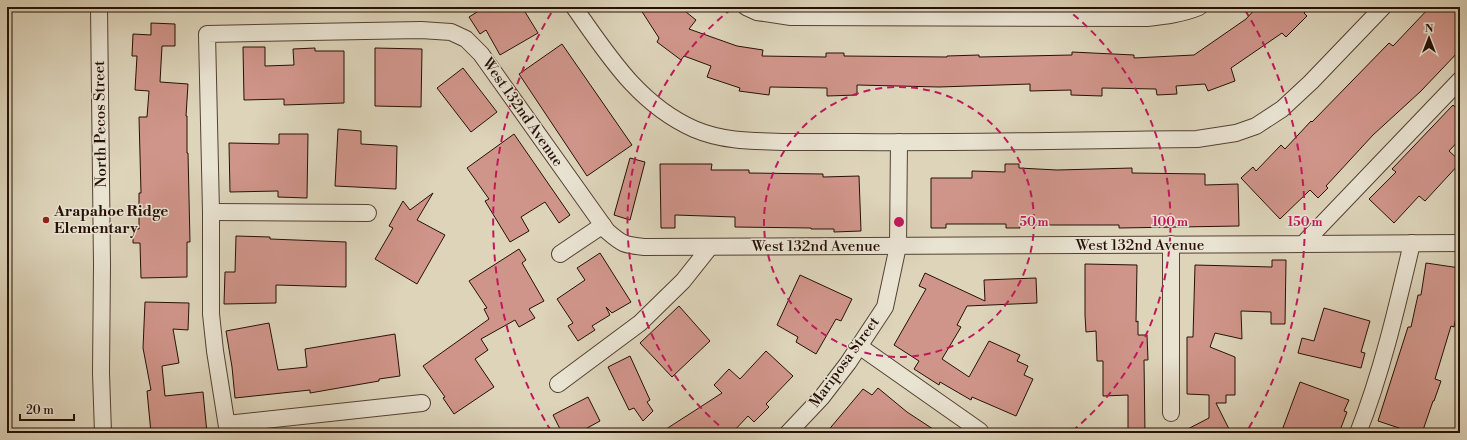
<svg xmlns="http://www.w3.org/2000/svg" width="1467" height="440" font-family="'Libre Bodoni',serif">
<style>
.building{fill:#d0958a;stroke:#261007}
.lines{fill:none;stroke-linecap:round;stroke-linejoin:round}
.street-casing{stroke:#544134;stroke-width:18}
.street{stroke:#e9e3d2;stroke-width:16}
.ring{fill:none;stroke:#c2185b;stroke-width:2;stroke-dasharray:7 5}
.poi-dot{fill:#8f2418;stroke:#e9e3d2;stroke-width:1.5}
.labels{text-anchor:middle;stroke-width:3;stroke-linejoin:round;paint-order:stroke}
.street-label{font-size:15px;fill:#261007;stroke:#e9e3d2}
.poi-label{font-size:15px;font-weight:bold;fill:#261007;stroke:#e9e3d2;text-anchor:start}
.centre{fill:#c2185b;stroke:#e9e3d2;stroke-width:2}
.ring-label{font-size:12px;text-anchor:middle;font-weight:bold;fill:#c2185b;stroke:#e9e3d2;stroke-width:3;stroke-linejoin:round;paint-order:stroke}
</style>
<rect width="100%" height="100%" fill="#ddd4ba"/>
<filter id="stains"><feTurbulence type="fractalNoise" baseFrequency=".005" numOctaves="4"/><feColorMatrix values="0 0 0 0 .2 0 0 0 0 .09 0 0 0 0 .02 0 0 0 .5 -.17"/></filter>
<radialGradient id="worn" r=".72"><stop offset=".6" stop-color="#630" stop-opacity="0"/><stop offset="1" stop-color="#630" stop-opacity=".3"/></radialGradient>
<g class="building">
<path d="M485 7H522L538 33 500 55 486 30 480 34 469 17Z"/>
<path d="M639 7H680L696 20 689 29 737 46 763 50 762 56 826 57V53H844V56L947 57V56L979 55V57L1072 55V52L1134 55V58L1194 55 1246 19 1257 7H1310L1304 13 1307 16 1286 37 1282 33 1231 68 1235 81 1208 91 1205 84 1176 86 1177 94 1157 95 1156 89 1102 88V96L1071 95V90L1030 91V84L939 87 857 85V95L827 96V88L770 87 769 95 739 91 740 88 707 77 711 66 684 56 681 60 657 42 659 38Z"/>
<path d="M1430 7H1460V50L1421 91 1373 135 1326 186 1328 188 1318 198 1310 190 1280 219 1241 178 1253 167 1256 171 1281 145 1285 149 1311 121 1312 122 1389 43 1393 46Z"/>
<path d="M151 23 175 24V46H162L160 82 188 84 186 116H187V153H188L190 242H187V277L141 278 140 243H133V229H139V193H141L139 117H147L149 91 135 90 137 56H132L133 34 151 35Z"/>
<path d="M562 44 632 145 587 176 519 74Z"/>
<path d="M243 47H265V66L294 65 293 49 315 48V51H344V103L284 105V99L244 100Z"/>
<path d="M375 48 422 49 421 107 375 106Z"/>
<path d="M463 68 497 112 471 132 437 88Z"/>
<path d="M1453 105 1460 112V139L1449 151 1460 161V163L1425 201 1419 196 1394 223 1369 199 1396 172 1392 169Z"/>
<path d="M338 129 361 131V144L397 146 396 189 335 186Z"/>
<path d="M279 134H308L307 198 278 197V191L230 192 229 143 279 144Z"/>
<path d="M514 134 570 215 559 223 545 202 521 217 529 231 510 242 485 201 489 199 467 168Z"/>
<path d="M630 158 645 162 630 220 614 215Z"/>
<path d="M660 164H712L711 170H749V173L823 174V177L859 176 861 231 834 232V229H811V228L735 227V217L675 215V228H661Z"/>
<path d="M1005 164H1019V168L1057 170 1132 168V173L1205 174V185L1238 184 1239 226 1119 228V225H1020V228H1006V224H946V228H931V178H972V171L1005 172Z"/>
<path d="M433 193 417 220 445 235 417 284 375 259 393 228 389 226 403 201 410 210Z"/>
<path d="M236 236 270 237V239L346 242V287L276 285V303L224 304 225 272H235Z"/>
<path d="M519 249 526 260 522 263 544 301 529 309 535 318 519 327 515 320 481 339 488 350 475 359 494 387 454 414 443 398 445 397 423 366 489 319 484 309 487 308 469 281Z"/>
<path d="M600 253 631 302 612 313 606 307 610 315 592 326 595 330 578 341 568 326 573 323 557 299 585 280 577 268Z"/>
<path d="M1272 260H1286L1285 324H1271V312L1241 311 1242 339 1215 333 1210 347 1235 357V395H1226V403H1216L1231 433H1180L1209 418V395L1187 394V337H1193L1195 265 1272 267Z"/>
<path d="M1426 263 1460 268V297L1454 327 1451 326 1435 379 1441 381 1434 401H1433L1422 433H1414L1378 421 1408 327H1411L1418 295H1421Z"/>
<path d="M1085 264 1137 265 1136 322 1138 321V335H1147L1148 360H1144L1145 433H1128V395L1103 396V361H1097L1096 331 1086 332 1085 315Z"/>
<path d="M925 273 985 301 984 280 1036 278 1037 303 967 306 957 325 961 327 942 359 969 377 989 341 1020 355 1017 361 1028 366 1024 375 1033 379 1016 416 972 397 971 400 940 382 939 385 914 369 919 361 894 345 926 289 919 286Z"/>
<path d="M800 275 852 299 841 321 836 319 816 354 796 342 798 337 777 325Z"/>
<path d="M145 302 189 303 188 330 173 329 179 363 162 366 165 396 203 392 207 433H151L147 391 151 390 143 348Z"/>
<path d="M679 306 710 341 672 377 640 343Z"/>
<path d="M1324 308 1370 321 1361 352 1365 353 1361 368 1298 353 1302 338 1314 341Z"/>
<path d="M269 323 278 370 307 367 305 349 395 334 400 376 379 379V381L310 393V390L235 398 232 367 226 331Z"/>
<path d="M766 351 793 376 766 404 769 407 754 422 748 416 732 433H660L722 393 714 385 729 369 740 379Z"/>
<path d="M630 356 650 400 647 402 653 411 643 421 634 408 629 410 608 367Z"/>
<path d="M1300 382 1349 400 1344 411 1347 412 1339 433H1281Z"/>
<path d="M878 388 907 412 939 433H826L863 389 872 395Z"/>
<path d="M588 397 600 421 578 433H562L553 415Z"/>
</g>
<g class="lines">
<g class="street-casing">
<g id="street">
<path d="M99 7 102 265 101 373 103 433"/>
<path d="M574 7C608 55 638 104 694 129 724 142 756 141 788 142 810 142 831 142 853 142 968 143 1082 140 1197 139L1236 133 1256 126 1282 109 1311 82 1383 7"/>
<path d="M746 7 757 12 791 17 1147 18C1165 16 1182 14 1199 7"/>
<path d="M211 212 368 213"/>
<path d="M1303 244 1460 243"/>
<path d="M560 254 603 225"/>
<path d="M859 346 980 431"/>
<path d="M558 384 640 323 683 281 710 247"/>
<path d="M1171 413V244"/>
<path d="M227 424 422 403"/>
<path d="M228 433 215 351 211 314V212L207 34 421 30 451 32 466 39 481 54 607 231C622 244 624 245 644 247L1303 244 1460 80"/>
<path d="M788 433 822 397 848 363 885 307 898 246 899 142"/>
<path d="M1358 433C1382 372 1397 307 1412 243"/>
</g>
</g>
<use href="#street" class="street"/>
</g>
<g class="ring">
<circle cx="899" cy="222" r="135"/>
<path d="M728 433A271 271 0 0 1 734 7M1064 7A271 271 0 0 1 1070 433"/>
<path d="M551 431A406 406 0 0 1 553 10M1245 10A406 406 0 0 1 1247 431"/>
</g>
<circle class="poi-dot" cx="46" cy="220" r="4"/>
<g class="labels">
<g class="street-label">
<text transform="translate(523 112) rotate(55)" y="5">West 132nd Avenue</text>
<text transform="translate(100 124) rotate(-91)" y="5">North Pecos Street</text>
<text x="1140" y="250">West 132nd Avenue</text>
<text x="816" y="251">West 132nd Avenue</text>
<text transform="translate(844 362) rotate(-54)" y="5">Mariposa Street</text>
</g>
<g class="poi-label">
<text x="54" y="216">Arapahoe Ridge<tspan x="54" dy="17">Elementary</tspan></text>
</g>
</g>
<circle cx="899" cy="222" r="6" class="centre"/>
<g class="ring-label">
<text x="1034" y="226">50 m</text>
<text x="1170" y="226">100 m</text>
<text x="1305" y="226">150 m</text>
</g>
<rect width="1467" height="440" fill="none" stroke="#ddd4ba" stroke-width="24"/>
<rect x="8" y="8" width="1451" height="424" fill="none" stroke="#261007" stroke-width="2"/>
<rect x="12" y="12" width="1443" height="416" fill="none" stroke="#261007"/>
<g transform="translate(1429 38)" stroke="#e9e3d2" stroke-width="3" paint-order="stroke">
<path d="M0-3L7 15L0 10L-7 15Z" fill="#261007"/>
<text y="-6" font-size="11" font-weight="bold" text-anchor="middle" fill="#261007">N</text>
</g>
<path d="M20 414v6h54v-6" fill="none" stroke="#261007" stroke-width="2"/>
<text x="26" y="414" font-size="12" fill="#261007" stroke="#e9e3d2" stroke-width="3" paint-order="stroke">20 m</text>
<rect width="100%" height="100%" filter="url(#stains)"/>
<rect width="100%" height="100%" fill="url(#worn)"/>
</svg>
